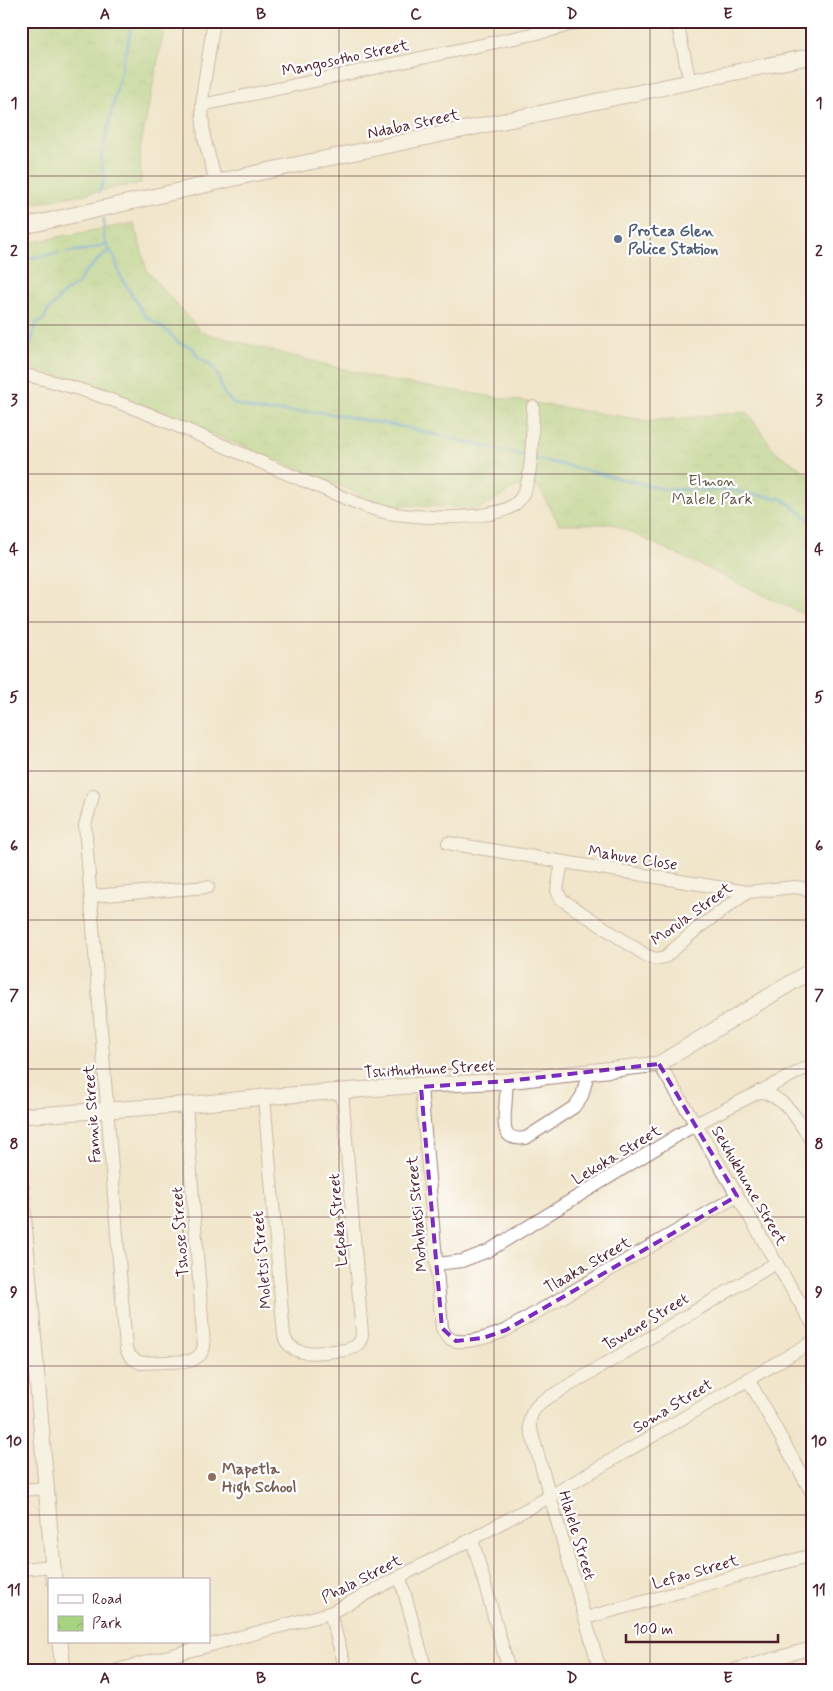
<svg xmlns="http://www.w3.org/2000/svg" width="833" height="1691" font-family="Mynerve,sans-serif">
<style>
.park{fill:url(#park-crowns);stroke:#787956}
.lines{fill:none;stroke-linecap:round;stroke-linejoin:round}
.stream{stroke:#52a3cc;stroke-width:3}
.minor-casing{stroke:#9e827b;stroke-width:14}
.tertiary-casing{stroke:#9e827b;stroke-width:17}
.minor{stroke:#fff;stroke-width:12}
.tertiary{stroke:#fff;stroke-width:15}
.marked{fill:none;stroke:#7b2cbf;stroke-width:4;stroke-dasharray:10 6;stroke-linejoin:round}
.grid{fill:none;stroke:#4a1f2b;stroke-width:1;stroke-opacity:0.55}
.service-dot{fill:#5c6f8a;stroke:#fff;stroke-width:2}
.education-dot{fill:#8d6e63;stroke:#fff;stroke-width:2}
.labels{text-anchor:middle;stroke-width:4.5;stroke-linejoin:round;paint-order:stroke}
.street-label{font-size:16px;fill:#4a1f2b;stroke:#fff}
.service-label{font-size:16px;font-weight:bold;fill:#4e5e75;stroke:#fff;text-anchor:start}
.park-label{font-size:16px;fill:#655544;stroke:#fff}
.education-label{font-size:16px;font-weight:bold;fill:#785e54;stroke:#fff;text-anchor:start}
.neatline{fill:none;stroke:#4a1f2b;stroke-width:2}
.grid-label{font-size:16px;text-anchor:middle;font-weight:bold;fill:#4a1f2b}
</style>
<defs>
<pattern id="park-crowns" width="20" height="18" patternUnits="userSpaceOnUse" patternTransform="scale(1.25)"><rect width="20" height="18" fill="#a5d380"/><path d="M2 6a3 3 0 1 1 6 0M12 15a3 3 0 1 1 6 0" fill="none" stroke="#90b56f"/></pattern>
</defs>
<rect width="100%" height="100%" fill="#fff"/>
<filter id="ink" filterUnits="userSpaceOnUse"><feTurbulence type="fractalNoise" baseFrequency=".02" numOctaves="2"/><feDisplacementMap in="SourceGraphic" scale="10" xChannelSelector="R" yChannelSelector="G"/><feConvolveMatrix kernelMatrix="1 2 1 2 8 2 1 2 1" color-interpolation-filters="sRGB"/></filter>
<filter id="wash" filterUnits="userSpaceOnUse"><feTurbulence type="fractalNoise" baseFrequency=".0096" numOctaves="4" result="noise"/><feDisplacementMap in="SourceGraphic" scale="20" xChannelSelector="R" yChannelSelector="G"/><feGaussianBlur stdDeviation="1.12" result="paint"/><feColorMatrix in="noise" values="0 0 0 0 0 0 0 0 0 0 0 0 0 0 0 0 0 1.4 0 .05"/><feComposite in="paint" operator="in"/></filter>
<g filter="url(#wash)">
<rect width="100%" height="100%" fill="#f1e6cb"/>
<g class="park">
<path d="M21 21H166L140 149 141 183 21 206Z"/>
<path d="M134 223 147 271 201 332 385 380 650 421 747 412 775 451 812 477V618L613 524H559L538 486 516 487 479 509 384 504 81 380 21 367V244Z"/>
</g>
<g class="lines">
<g class="stream">
<path d="M99 192 104 180 101 158 130 33V21"/>
<path d="M104 219V238L106 244 115 258 120 275 145 316 166 330 179 343 193 348 198 357 209 363 216 371 224 394 234 404 260 411 320 412 404 427 528 457"/>
<path d="M67 252 91 249 106 244"/>
<path d="M21 260 58 253"/>
<path d="M21 349C34 343 33 336 36 324L44 319 48 311 63 294 80 282 81 278 87 269H90C95 260 102 257 109 250"/>
<path d="M534 458 664 489 734 491 783 499 812 521"/>
</g>
</g>
</g>
<g filter="url(#ink)">
<g class="lines">
<g class="minor-casing">
<g id="minor">
<path d="M214 21 203 91 202 111 204 138 216 182"/>
<path d="M677 21 690 83"/>
<path d="M202 105 552 30 583 21"/>
<path d="M21 374C121 395 213 443 307 482 330 491 353 503 377 510 404 519 491 522 514 505 536 490 531 432 533 407"/>
<path d="M93 796 85 825 126 1349C129 1357 134 1360 141 1363L191 1361 200 1355 204 1347 186 1105"/>
<path d="M448 843 748 892 794 887 802 888 812 893"/>
<path d="M562 862 557 890 561 899 647 956 656 959 665 957 698 928 748 892"/>
<path d="M91 896 208 887"/>
<path d="M659 1064C712 1149 760 1237 812 1323"/>
<path d="M507 1081C506 1091 506 1100 505 1110 504 1128 503 1141 526 1138L574 1107 582 1096 588 1073"/>
<path d="M421 1087 442 1328C444 1334 449 1340 456 1341 470 1343 494 1336 506 1330L737 1196"/>
<path d="M759 1091C787 1098 798 1120 812 1142"/>
<path d="M264 1097 284 1336C292 1361 324 1351 345 1350 355 1348 361 1344 362 1334L342 1091"/>
<path d="M437 1264 462 1261 488 1251 696 1124 812 1065"/>
<path d="M21 1361 36 1359"/>
<path d="M748 1379 812 1493"/>
<path d="M21 1490 47 1488"/>
<path d="M472 1539 509 1670"/>
<path d="M21 1569 53 1566"/>
<path d="M400 1577 426 1670"/>
<path d="M330 1613 346 1670"/>
<path d="M586 1618 812 1555"/>
<path d="M117 1670 330 1613 472 1539 549 1497 812 1342"/>
<path d="M600 1670 530 1427C529 1416 533 1410 541 1402L776 1263"/>
<path d="M734 1670 812 1648"/>
</g>
</g>
<g class="tertiary-casing">
<g id="tertiary">
<path d="M21 227 257 173 812 56"/>
<path d="M21 1116 195 1104 264 1097 408 1086 507 1081 659 1064 812 970"/>
<path d="M21 1187 54 1580"/>
<path d="M60 1642 63 1670"/>
</g>
</g>
<use href="#minor" class="minor"/>
<use href="#tertiary" class="tertiary"/>
</g>
</g>
<path d="M0 0H833V1691H0ZM659 1064 737 1196 506 1330 483 1338 456 1341 442 1328 421 1087 507 1081Z" fill="#f1e6cb" fill-opacity=".55" fill-rule="evenodd"/>
<path class="marked" d="M659 1064 737 1196 506 1330 483 1338 456 1341 442 1328 421 1087 507 1081Z"/>
<path class="grid" d="M183 21V1580M339 21V1670M494 21V1670M650 21V1670M21 176H812M21 325H812M21 474H812M21 622H812M21 771H812M21 920H812M21 1069H812M21 1217H812M21 1366H812M21 1515H812M183 1642V1670"/>
<circle class="service-dot" cx="618" cy="239" r="5"/>
<circle class="education-dot" cx="212" cy="1477" r="5"/>
<g class="labels">
<g class="street-label">
<text transform="translate(345 57) rotate(-12)" y="6">Mangosotho Street</text>
<text transform="translate(413 123) rotate(-12)" y="6">Ndaba Street</text>
<text transform="translate(633 857) rotate(9)" y="6">Mahuve Close</text>
<text transform="translate(691 913) rotate(-36)" y="6">Morula Street</text>
<text transform="translate(429 1068) rotate(-3)" y="6">Tshithuthune Street</text>
<text transform="translate(91 1114) rotate(-94)" y="6">Fannie Street</text>
<text transform="translate(616 1154) rotate(-31)" y="6">Lekoka Street</text>
<text transform="translate(750 1185) rotate(60)" y="6">Sekhukhune Street</text>
<text transform="translate(416 1214) rotate(-95)" y="6">Motubatsi Street</text>
<text transform="translate(337 1220) rotate(-95)" y="6">Lefoka Street</text>
<text transform="translate(179 1232) rotate(-94)" y="6">Tshose Street</text>
<text transform="translate(261 1260) rotate(-95)" y="6">Moletsi Street</text>
<text transform="translate(587 1264) rotate(-30)" y="6">Tlaaka Street</text>
<text transform="translate(645 1321) rotate(-31)" y="6">Tswene Street</text>
<text transform="translate(672 1405) rotate(-31)" y="6">Soma Street</text>
<text transform="translate(578 1535) rotate(73)" y="6">Hlalele Street</text>
<text transform="translate(695 1571) rotate(-16)" y="6">Lefao Street</text>
<text transform="translate(361 1578) rotate(-27)" y="6">Phala Street</text>
</g>
<g class="service-label">
<text x="628" y="236">Protea Glen<tspan x="628" dy="18">Police Station</tspan></text>
</g>
<g class="park-label">
<text x="712" y="486">Elmon<tspan x="712" dy="18">Malele Park</tspan></text>
</g>
<g class="education-label">
<text x="222" y="1474">Mapetla<tspan x="222" dy="18">High School</tspan></text>
</g>
</g>
<rect width="833" height="1691" fill="none" stroke="#fff" stroke-width="55"/>
<rect x="48" y="1578" width="162" height="65" fill="#ffffff" stroke="#b7a5aa"/>
<rect x="58" y="1595" width="25" height="8" fill="#ffffff" stroke="#b7a5aa"/>
<text x="92" y="1604" font-size="15" fill="#4a1f2b">Road</text>
<rect x="58" y="1616" width="25" height="15" fill="url(#park-crowns)" stroke="#b7a5aa"/>
<text x="92" y="1628" font-size="15" fill="#4a1f2b">Park</text>
<path d="M626 1634v8h152v-8" fill="none" stroke="#4a1f2b" stroke-width="2.5"/>
<text x="633" y="1634" font-size="15" fill="#4a1f2b" stroke="#ffffff" stroke-width="4" paint-order="stroke">100 m</text>
<rect x="28" y="28" width="778" height="1636" class="neatline"/>
<g class="grid-label">
<text x="105" y="19">A</text>
<text x="261" y="19">B</text>
<text x="416" y="19">C</text>
<text x="572" y="19">D</text>
<text x="728" y="19">E</text>
<text x="14" y="108">1</text>
<text x="819" y="108">1</text>
<text x="14" y="256">2</text>
<text x="819" y="256">2</text>
<text x="14" y="405">3</text>
<text x="819" y="405">3</text>
<text x="14" y="554">4</text>
<text x="819" y="554">4</text>
<text x="14" y="702">5</text>
<text x="819" y="702">5</text>
<text x="14" y="851">6</text>
<text x="819" y="851">6</text>
<text x="14" y="1000">7</text>
<text x="819" y="1000">7</text>
<text x="14" y="1149">8</text>
<text x="819" y="1149">8</text>
<text x="14" y="1297">9</text>
<text x="819" y="1297">9</text>
<text x="14" y="1446">10</text>
<text x="819" y="1446">10</text>
<text x="14" y="1595">11</text>
<text x="819" y="1595">11</text>
<text x="105" y="1683">A</text>
<text x="261" y="1683">B</text>
<text x="416" y="1683">C</text>
<text x="572" y="1683">D</text>
<text x="728" y="1683">E</text>
</g>
</svg>
